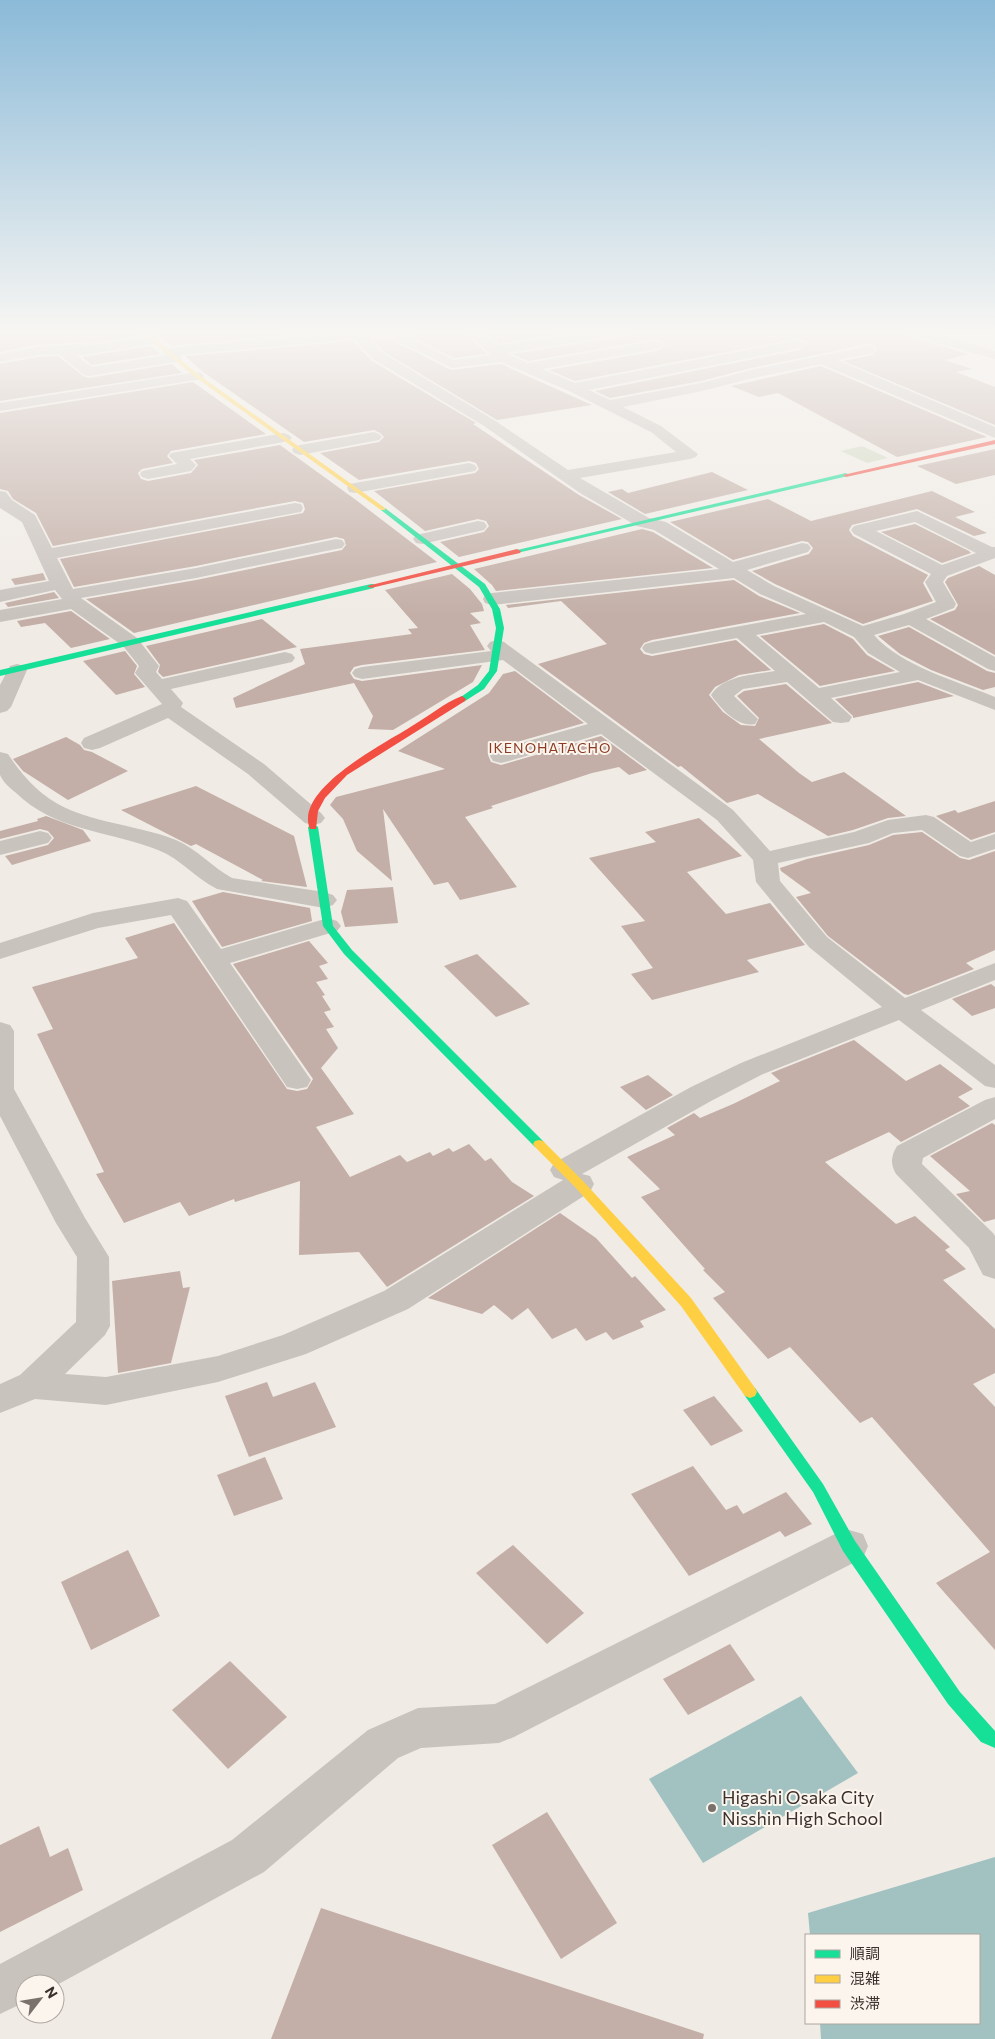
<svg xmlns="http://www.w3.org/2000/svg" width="995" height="2039" font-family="Commissioner,'Noto Sans JP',sans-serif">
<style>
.green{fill:#d1d6bf}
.water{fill:#a1c2c1}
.building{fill:#c3afa7}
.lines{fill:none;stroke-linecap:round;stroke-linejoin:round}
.street{fill:#c9c3be;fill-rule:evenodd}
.fast{fill:#16e098;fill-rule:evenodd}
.slow{fill:#ffcf43;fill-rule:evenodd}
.jam{fill:#f24e42;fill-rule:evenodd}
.poi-dot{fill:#7a716c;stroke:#fbf5ee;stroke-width:2}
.labels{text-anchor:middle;stroke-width:4;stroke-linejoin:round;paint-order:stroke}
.far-neighbourhood-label{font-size:14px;letter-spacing:1px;fill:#8c3b22;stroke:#fbf5ee}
.near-poi-label{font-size:18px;fill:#3b302b;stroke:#fbf5ee;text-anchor:start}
</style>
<rect width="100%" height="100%" fill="#f0ebe5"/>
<path class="green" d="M862 446 888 458 867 463 841 451Z"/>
<g class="water">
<path d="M801 1696 858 1773 703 1863 649 1779Z"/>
<path d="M995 1857V2039H821L820 2023H979V1935H810L808 1913Z"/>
</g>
<g class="building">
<path d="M0 330H133L139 336 88 344 83 342 37 345 0 352Z"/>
<path d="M153 330H342L172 346Z"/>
<path d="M423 330H462L487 354 454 358 411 336 420 335Z"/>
<path d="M481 330H586L499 344Z"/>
<path d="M636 330H899L902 335 968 354 945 360 972 369 956 372 995 387V425L843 361 873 355 877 349 873 345 868 344 751 368 701 381 610 398 595 391 799 350 808 343 799 338 575 381 549 370 657 351 666 344 657 339 528 361 512 354 628 336Z"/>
<path d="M388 338 451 370 501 364 592 405 497 420 384 352 372 339Z"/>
<path d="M353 341 372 361 476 423 473 424 579 495 622 519 459 557 440 542 484 532 489 526 486 521 478 519 425 531 374 491 475 473 479 469 476 463 469 461 359 480 320 453 379 442 384 437 380 433 374 430 304 442 203 372 185 356Z"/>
<path d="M151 346 160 354 92 365 82 357Z"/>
<path d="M58 356 83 376 89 378 172 364 182 373 0 401V364L37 357Z"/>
<path d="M821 366 987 437 897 457 778 393 759 397 731 386Z"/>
<path d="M193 382 266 434 171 451 167 456 173 463 142 469 138 473 141 479 148 481 191 473 198 465 194 460 280 445 356 500 437 562 134 633 86 599 196 580 342 550 346 545 344 539 336 537 196 566 74 587 60 559 303 513 305 509 303 503 295 501 53 546 36 513 13 499 8 491 0 489V413Z"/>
<path d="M995 449V475L956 484 917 466Z"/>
<path d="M712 472 748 490 645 514 608 492 622 489 628 493Z"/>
<path d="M932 491 975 512 955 517 987 533 974 536 917 509 852 525 849 530 853 536 928 575 923 583 933 601 863 624 775 584 752 571 809 554 813 548 808 542 802 541 733 560 670 522 768 499 811 521Z"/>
<path d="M915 524 969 551 971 553 942 563 881 532Z"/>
<path d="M642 529 653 532 713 568 496 591 492 585 474 569Z"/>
<path d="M979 566 995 575V655L930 619 955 610 958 605 945 582 948 578Z"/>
<path d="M43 573 46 580 15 585 11 579Z"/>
<path d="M452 574 470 589 482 604 484 611 470 613 481 623 470 625 485 650 362 665 354 667 350 673 354 679 362 681 482 665 473 682 393 730 368 729 373 716 354 683 236 708 233 698 305 664 300 649 412 634 408 629 418 628 385 590Z"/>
<path d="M734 580 759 596 800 613 652 640 644 643 640 649 644 654 652 656 736 640 771 670 739 675 715 687 709 695 723 712 741 725 755 726 759 718 737 696 744 691 786 684 832 723 759 739 799 773 812 782 844 772 906 816 888 818 853 830 828 836 758 794 727 803 681 766 678 767 538 664 607 644 561 601 508 608 506 605Z"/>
<path d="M54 592 59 598 8 607 5 603Z"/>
<path d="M71 611 110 639 71 648 45 623 21 627 17 621Z"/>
<path d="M262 619 297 647 163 677 158 672 160 665 146 646Z"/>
<path d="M824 624 853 639 867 655 895 671 820 686 760 636Z"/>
<path d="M909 627 987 671 995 673V687L983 690 931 670 900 654 878 636Z"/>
<path d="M125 651 137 666 134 674 145 687 116 695 83 661Z"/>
<path d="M515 671 584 723 492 749 488 755 491 762 501 765 601 736 647 770 629 775 619 767 592 773 491 806 493 808 465 817 517 887 460 900 448 882 434 885 383 809 392 881 357 851 343 819 330 805 336 797 445 769 398 751 489 693 503 674Z"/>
<path d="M918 682 954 696 853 718V716L835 699Z"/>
<path d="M66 737 80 745 84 750 92 752 128 771 68 800 23 771 13 759Z"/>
<path d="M196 786 294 836 307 887 261 881 263 880 196 844 191 846 121 810Z"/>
<path d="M995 801V832L971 840 936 816 955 810 958 813Z"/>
<path d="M46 816 83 830 91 841 12 865 5 856 48 845 54 838 48 831 40 829 0 839V831L38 821 37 819Z"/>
<path d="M699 818 742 856 687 872 726 914 770 903 805 945 747 960 759 972 652 1000 631 974 653 968 621 926 645 921 589 858 656 842 645 832Z"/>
<path d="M922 832 960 858 969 860 995 851V950L966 963 974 969 908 995 904 994 828 936 796 897 811 893 781 871 780 868 807 859 869 845 893 835Z"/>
<path d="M393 887 398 923 345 927 341 912 347 890Z"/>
<path d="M223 892 310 908 312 921 222 947 192 901Z"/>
<path d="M174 923 287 1089 297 1091 307 1089 313 1079 233 964 309 941 328 963 319 966 328 979 316 982 325 995 322 996 331 1010 324 1012 334 1027 326 1029 338 1048 321 1068 354 1114 316 1127 350 1177 400 1155 407 1162 430 1152 433 1156 449 1148 453 1152 469 1144 485 1161 491 1158 512 1182 534 1196 387 1287 359 1252 299 1255 300 1181 235 1202 234 1199 189 1216 180 1202 124 1223 96 1174 104 1172 37 1034 53 1029 32 987 138 958 125 938Z"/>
<path d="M477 954 530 1004 496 1017 444 966Z"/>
<path d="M991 984 995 987V1008L972 1016 952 999Z"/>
<path d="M854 1040 906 1081 940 1064 973 1089 958 1097 970 1106 901 1142 889 1132 825 1162 896 1224 915 1216 950 1247 945 1250 966 1269 943 1280 995 1329V1373L973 1384 995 1407V1650L936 1583 990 1552 872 1417 860 1423 790 1347 768 1359 713 1298 725 1292 703 1270 705 1269 641 1197 660 1189 627 1157 675 1135 667 1128 694 1113 700 1118 733 1104 780 1081 771 1073Z"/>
<path d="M648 1075 673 1095 646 1110 620 1087Z"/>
<path d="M992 1123 995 1125V1219L984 1222 956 1194 970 1191 930 1156Z"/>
<path d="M560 1213 596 1238 632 1278 635 1276 666 1310 640 1321 644 1327 613 1340 606 1332 586 1341 576 1328 552 1339 528 1308 512 1320 494 1305 482 1314 428 1298Z"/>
<path d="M180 1271 183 1288 190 1287 171 1363 118 1373 112 1281Z"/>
<path d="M267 1382 273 1397 315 1382 336 1427 249 1457 225 1396Z"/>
<path d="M714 1396 743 1431 711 1446 683 1410Z"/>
<path d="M265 1457 283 1499 234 1516 217 1475Z"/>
<path d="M693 1466 726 1510 737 1505 743 1514 786 1492 812 1524 785 1537 780 1531 689 1576 631 1494Z"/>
<path d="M513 1545 584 1613 547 1644 476 1573Z"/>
<path d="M128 1550 160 1616 91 1650 61 1582Z"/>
<path d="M730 1644 755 1680 688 1715 663 1679Z"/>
<path d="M230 1661 287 1717 228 1769 172 1710Z"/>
<path d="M547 1812 617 1923 561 1959 492 1845Z"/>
<path d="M39 1826 50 1857 68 1848 83 1890 0 1932V1845Z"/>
<path d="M321 1908 704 2034 703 2039H271Z"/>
</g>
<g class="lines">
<g class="street">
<path d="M366 330H421L420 333 405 335 454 360 491 355 464 330H478L498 346 600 330H634L628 334 506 353 528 363 657 341 664 345 657 349 542 369 575 383 799 340 806 344 799 348 589 390 610 400 701 383 751 370 868 346 873 347 875 350 873 353 837 360 995 427V438L821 364 753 378 702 391 623 407 661 426 698 454 696 457 690 459 580 478 649 518 666 522 733 562 802 543 808 544 811 548 808 552 747 570 774 586 863 626 904 614 936 602 925 582 931 574 854 534 851 530 854 526 917 511 992 547H995V558L947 576 943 582 956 604 954 608 926 619 995 657V671L988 669 909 625 874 635C901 666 957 681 995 697V710L918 680 831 698 852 717 849 722 841 723 833 722 787 682 743 689 734 696 758 719 755 724C738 728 720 708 711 695 724 675 753 675 775 671L737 638 652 654 645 652 642 648 645 644 652 642 806 614 760 594 734 578 492 605 485 603 483 599 485 595 492 593 719 569 654 530 637 526 580 493 484 426 373 359 354 339 180 355 182 358 180 361 175 362 89 376 84 375 59 354 37 355 0 362V354L37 347 83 344 88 346 152 336 159 340 152 344 77 356 92 367 166 355 162 352 169 348ZM388 336 452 368 501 362 569 391 651 432 676 452 568 470 494 420 383 353 368 338ZM915 522 976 553 942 565 876 531ZM824 622 854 637 868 653 900 672 819 688 756 635Z"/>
<path d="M901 330H923L995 351V359L902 333Z"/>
<path d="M197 372 202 373 204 376 202 379 0 411V403Z"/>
<path d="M374 432 379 434 382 437 379 440 300 455 294 453 292 450 294 447 300 445Z"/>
<path d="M284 433 289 435 292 438 289 441 190 459 196 465 191 471 148 479 142 477 140 474 142 471 177 464 169 456 171 453Z"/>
<path d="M469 463 475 465 477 468 475 471 355 493 349 492 347 488 349 484 355 483Z"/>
<path d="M0 491 6 492 12 500 35 515 52 548 295 503 301 504 303 508 301 512 295 513 57 558 73 589 196 568 336 539 342 540 345 544 342 548 336 549 196 578 81 598 137 638 159 666 156 672 162 679 285 652 292 654 295 658 292 662 171 689 183 703 181 707 264 764 321 813 325 818 321 823 313 825 305 823 248 774 168 718 100 748 92 750 84 748 81 743 84 738 162 704 135 673 139 666 123 646 71 609 0 622V610L62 599 55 590 0 602V590L49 581 22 522 0 508Z"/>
<path d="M478 521 484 522 487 526 484 530 422 544 416 543 413 539 416 535Z"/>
<path d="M497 640 504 642 733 810 770 851 854 832 888 820 926 815 934 817 971 842 995 834V849L968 858 960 856 922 830 893 833 869 843 778 863 780 881 827 937 905 998 995 963V980L921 1010 995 1065V1088L985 1086 899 1020 761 1075 711 1101 582 1174 590 1176 594 1184 590 1192 408 1309 306 1354 218 1382 106 1405 35 1399 0 1413V1384L20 1375 76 1322 77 1257 56 1223 0 1116V1022L10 1025 14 1031V1089L85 1218 109 1257 110 1326 105 1335 65 1374 106 1377 218 1356 283 1335 384 1291 563 1180 554 1177 550 1170 554 1163 691 1087 741 1063 882 1007 809 947 756 882 753 860 717 820 601 734 509 761 501 763 493 761 490 756 493 751 588 724 503 660 362 679 355 677 352 673 355 669 362 667 491 651 487 646 490 642Z"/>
<path d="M17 664 24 666 27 670 11 707 7 711 0 713V685L10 666Z"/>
<path d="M0 752 8 754C18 769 29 783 43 794 78 823 134 823 176 840 197 849 212 867 232 878L324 892 333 895 337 900 333 905 324 908 217 889C195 878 181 859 158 850 108 830 56 832 15 792 10 788 3 782 0 775 0 769 0 759 0 752Z"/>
<path d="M40 831 48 833 52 838 48 843 0 855V841Z"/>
<path d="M178 898 187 901 221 949 328 918 337 921 341 926 337 931 230 963 311 1080 307 1087 297 1089 287 1087 171 915 98 928 0 959V943L93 913Z"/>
<path d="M995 1097V1119L923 1158 922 1164 993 1233 995 1236V1279L983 1275 969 1248 896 1174C890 1164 891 1156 897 1146L985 1100Z"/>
<path d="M849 1530 863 1534 868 1546 863 1558 514 1737 499 1743 421 1748 398 1758 264 1872 55 1986V1984H25V2002L0 2014V1964L232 1840 368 1730 418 1708 495 1704 835 1534Z"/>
</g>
<g class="fast">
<path d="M846 473 849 475 848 476 517 553 513 551Z"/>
<path d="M381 508H385L485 584 500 609 504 628 497 671 484 689 465 701 462 702 458 699 478 685 489 671 496 628 492 609 479 587 381 510Z"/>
<path d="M371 584H374V588L0 676V670Z"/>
<path d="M313 824 318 827 333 926 352 950 543 1141 545 1144 543 1147H535L344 954 323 926 308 827Z"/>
<path d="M750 1386 755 1388 823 1484 855 1541 960 1692 995 1731V1748L981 1742 948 1704 843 1551 813 1492 745 1396 743 1392 745 1388Z"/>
</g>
<g class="slow">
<path d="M138 330H145L199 375 385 508V510H381L195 377Z"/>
<path d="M539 1140 543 1141 583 1181 691 1298 755 1388 757 1392 755 1396 750 1398 745 1396 681 1306 575 1187 535 1147 533 1144 535 1141Z"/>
</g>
<g class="jam">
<path d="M995 440V444L846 477 843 475Z"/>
<path d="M517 549 521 551 520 553 371 588 367 586Z"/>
<path d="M462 696 466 699 465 701 347 775 325 798 318 811 316 829H310C293 789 386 743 412 726 428 717 445 702 462 696Z"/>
</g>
</g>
<linearGradient id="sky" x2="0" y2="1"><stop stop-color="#8bbad8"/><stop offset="0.54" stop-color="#f8f6f3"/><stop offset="1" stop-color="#f8f6f3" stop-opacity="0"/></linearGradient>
<rect width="995" height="616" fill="url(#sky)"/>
<circle class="poi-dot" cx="712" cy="1808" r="5"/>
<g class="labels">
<g class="far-neighbourhood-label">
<text x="550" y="753">IKENOHATACHO</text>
</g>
<g class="near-poi-label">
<text x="722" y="1804">Higashi Osaka City<tspan x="722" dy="21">Nisshin High School</tspan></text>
</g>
</g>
<rect x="805" y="1934" width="175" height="90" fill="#fbf5ee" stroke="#aea6a0"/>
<rect x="815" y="1950" width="25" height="8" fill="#16e098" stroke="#aea6a0"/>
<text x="850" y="1959" font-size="15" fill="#3b302b">順調</text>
<rect x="815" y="1975" width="25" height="8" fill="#ffcf43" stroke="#aea6a0"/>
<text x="850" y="1984" font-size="15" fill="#3b302b">混雑</text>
<rect x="815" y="2000" width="25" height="8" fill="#f24e42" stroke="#aea6a0"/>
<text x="850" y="2009" font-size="15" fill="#3b302b">渋滞</text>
<g transform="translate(40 1999) rotate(59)"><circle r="24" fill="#fbf5ee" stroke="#aea6a0"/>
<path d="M0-4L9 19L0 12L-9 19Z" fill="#7a716c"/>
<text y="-8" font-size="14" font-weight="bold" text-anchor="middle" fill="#3b302b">N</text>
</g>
</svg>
